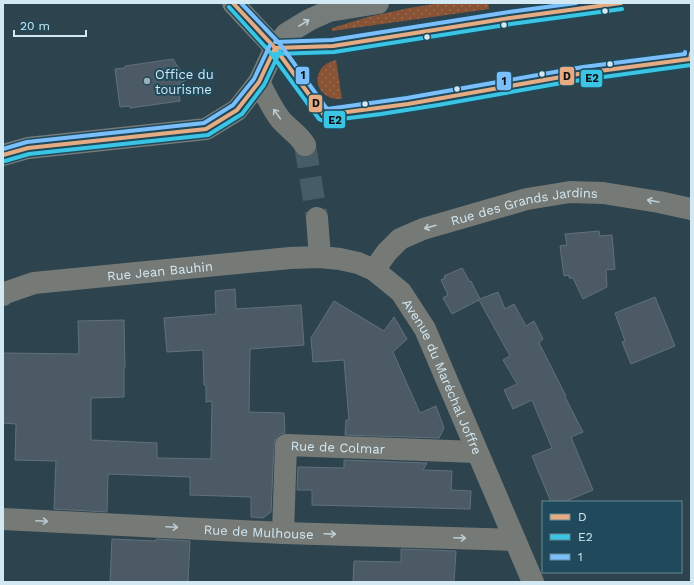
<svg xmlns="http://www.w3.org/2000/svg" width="694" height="585" font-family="'Work Sans',sans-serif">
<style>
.grass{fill:url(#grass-dots)}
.building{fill:#4b5a64;stroke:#61717b}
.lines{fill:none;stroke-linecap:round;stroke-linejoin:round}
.street-tunnel{stroke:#465d67;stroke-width:22;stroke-dasharray:22 11;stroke-linecap:butt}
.street{stroke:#767a77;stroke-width:22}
.secondary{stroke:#767c7a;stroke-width:22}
.bus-1-casing{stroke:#204a5b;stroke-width:7}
.bus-2-casing{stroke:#204a5b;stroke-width:7}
.bus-3-casing{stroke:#204a5b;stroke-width:7}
.bus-1{stroke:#e5ac83;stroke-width:4}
.bus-2{stroke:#3ac5e4;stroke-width:4}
.bus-3{stroke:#7abffc;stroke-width:4}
.oneway{stroke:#c0d2da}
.oneway2{stroke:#bbccd3}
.bus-dot{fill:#d2e8f2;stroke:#204a5b;stroke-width:1.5}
.poi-dot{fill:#98afb9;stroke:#204a5b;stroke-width:1.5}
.labels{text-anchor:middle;stroke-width:4;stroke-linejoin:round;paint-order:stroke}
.poi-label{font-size:13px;fill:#d2e8f2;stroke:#204a5b;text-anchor:start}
.street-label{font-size:13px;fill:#d2e8f2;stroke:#204a5b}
.line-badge{stroke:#204a5b;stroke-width:1.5}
.pale-badge-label{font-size:11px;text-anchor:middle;font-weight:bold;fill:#111}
</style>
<defs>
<pattern id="grass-dots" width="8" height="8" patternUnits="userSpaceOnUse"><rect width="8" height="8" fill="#885335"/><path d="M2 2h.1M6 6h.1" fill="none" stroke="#986c53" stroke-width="1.8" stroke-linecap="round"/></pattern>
</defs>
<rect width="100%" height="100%" fill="#2d444e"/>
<g class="grass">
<path d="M440 3H488L489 9 332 31V28L368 17 409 8Z"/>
<path d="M336 60 342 99C313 101 308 66 336 60Z"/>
</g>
<g class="building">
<path d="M173 59 186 80 178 85 180 101 130 108V106L120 107 115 69 125 68V66Z"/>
<path d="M599 231 600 236 612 235 615 269 606 270 607 287 583 299 573 278H569V275L564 276 560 246 567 245 565 234Z"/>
<path d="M462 268 470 282 471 281 480 299 498 292 505 309 514 304 526 326 534 321 543 339 539 343 566 396 565 397 583 432 571 437 593 490 564 502H551L532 456 552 448 532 400 513 409 504 390 517 384 503 360 510 356 479 300 452 314 443 298 448 295 441 280 445 278 444 276Z"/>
<path d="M235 289 236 309 301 305 304 345 250 349 249 412 284 413 285 433 280 434 276 438 274 445 271 512 263 518 251 517V497L190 495V477L108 474 107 512 54 509 56 461 15 460 16 424 3 423V353L79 354 78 321 124 320 125 368H124V397L91 398V440L157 443V458L211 459 212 401 206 402V386L204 385 203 350 167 352 164 318 216 314 215 291Z"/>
<path d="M655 297 675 346 631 364 622 342 625 341 615 313Z"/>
<path d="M334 301 384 331 394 317 407 339 393 352 420 413 436 406 444 428 439 438 345 435 346 420H349L344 360 313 362 311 338Z"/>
<path d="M344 460 427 463 423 470 452 471 451 490 471 491 470 509 312 505V490H297L298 467 344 468Z"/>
<path d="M112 539 156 541V539L190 541 188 582H110Z"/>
<path d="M401 549 456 551 454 582H353L354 561 401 562Z"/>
</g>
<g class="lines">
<path class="street-tunnel" d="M305 145 317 218"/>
<g class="street">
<path d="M233 3 275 48"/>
<path d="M259 82C266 95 272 109 281 120 289 129 299 135 305 145"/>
<path d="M317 218 320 257"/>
<path id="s1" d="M374 270 387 252 400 239 423 229 527 199 570 192 603 193 659 202 691 209"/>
<path id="s2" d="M3 295 5 293 34 283 290 258 320 257 340 259 358 263 374 270 401 292 425 329 533 582"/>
<path id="s3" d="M3 519 283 533 515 540"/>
<path id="s4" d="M283 533 286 445 477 452"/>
</g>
<path class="secondary" d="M3 155 28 148 206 129 237 110 259 82 275 48 286 34 309 20 329 11 378 3"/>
<g class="bus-1-casing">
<g id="bus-1">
<path d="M233 3 275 48 324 115 408 104 584 73 690 59 691 53"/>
<path d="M275 48 333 46 510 18 621 3"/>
<path d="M3 155 28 148 206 129 237 110 259 82 275 48"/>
</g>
</g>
<g class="bus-2-casing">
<g id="bus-2">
<path d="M229 7 270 52 319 119 321 120 325 121 381 114 438 105 567 82 691 65"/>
<path d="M275 54 334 52 511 24 622 9"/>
<path d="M5 161 29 154 208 135 242 114 264 85 280 51"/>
</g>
</g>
<g class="bus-3-casing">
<g id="bus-3">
<path d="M241 3 280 44 327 109 407 98 583 67 685 54V52"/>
<path d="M275 42 332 40 509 12 576 3"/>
<path d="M3 149 27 142 204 123 233 105 254 79 270 45"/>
</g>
</g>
<use href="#bus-1" class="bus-1"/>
<use href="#bus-2" class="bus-2"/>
<use href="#bus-3" class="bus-3"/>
</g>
<defs><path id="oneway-shaft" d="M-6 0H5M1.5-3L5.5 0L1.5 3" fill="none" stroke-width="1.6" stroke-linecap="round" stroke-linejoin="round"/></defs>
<use class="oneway" href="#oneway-shaft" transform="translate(304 23) rotate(-31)"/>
<g class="oneway2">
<use href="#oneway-shaft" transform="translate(277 114) rotate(-125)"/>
<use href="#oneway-shaft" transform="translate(653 201) rotate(-170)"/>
<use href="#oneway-shaft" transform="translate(430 227) rotate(164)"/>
<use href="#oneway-shaft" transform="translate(42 521) rotate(3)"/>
<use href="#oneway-shaft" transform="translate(172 527) rotate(3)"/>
<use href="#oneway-shaft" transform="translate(330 534) rotate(2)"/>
<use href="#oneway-shaft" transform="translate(460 538) rotate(2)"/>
</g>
<g class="bus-dot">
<circle cx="605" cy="11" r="3.5"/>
<circle cx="504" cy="25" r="3.5"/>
<circle cx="427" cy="37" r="3.5"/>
<circle cx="610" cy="64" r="3.5"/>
<circle cx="542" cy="74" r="3.5"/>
<circle cx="457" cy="89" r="3.5"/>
<circle cx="365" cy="104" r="3.5"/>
</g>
<circle class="poi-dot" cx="147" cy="81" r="4"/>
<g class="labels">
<g class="poi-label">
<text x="155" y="79">Office du<tspan x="155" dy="15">tourisme</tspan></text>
</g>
<g class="street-label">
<text dy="5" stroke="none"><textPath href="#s1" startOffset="170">Rue des Grands Jardins</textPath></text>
<text dy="5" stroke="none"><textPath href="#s2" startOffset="160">Rue Jean Bauhin</textPath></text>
<text dy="5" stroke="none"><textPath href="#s2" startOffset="506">Avenue du Maréchal Joffre</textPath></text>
<text dy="5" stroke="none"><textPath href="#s4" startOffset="140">Rue de Colmar</textPath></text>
<text dy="5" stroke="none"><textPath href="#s3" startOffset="256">Rue de Mulhouse</textPath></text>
</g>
</g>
<g class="line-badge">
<rect x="295" y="66" width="15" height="19" rx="4" fill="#7abffc"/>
<rect x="559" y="66" width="16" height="20" rx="4" fill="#e5ac83"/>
<rect x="580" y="69" width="23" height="19" rx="4" fill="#3ac5e4"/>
<rect x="496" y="71" width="16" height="20" rx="4" fill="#7abffc"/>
<rect x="308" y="94" width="15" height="19" rx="4" fill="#e5ac83"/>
<rect x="323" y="110" width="23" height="19" rx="4" fill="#3ac5e4"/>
</g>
<g class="pale-badge-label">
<text x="303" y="79">1</text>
<text x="567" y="80">D</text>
<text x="592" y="82">E2</text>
<text x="504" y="85">1</text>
<text x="316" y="107">D</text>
<text x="335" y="124">E2</text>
</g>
<rect width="694" height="585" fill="none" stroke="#d2e8f2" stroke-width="8"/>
<rect x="542" y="501" width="140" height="72" fill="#204a5b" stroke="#678997"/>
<rect x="550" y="514" width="20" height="6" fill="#e5ac83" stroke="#678997"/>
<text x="578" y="521" font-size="12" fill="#d2e8f2">D</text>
<rect x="550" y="534" width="20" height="6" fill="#3ac5e4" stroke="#678997"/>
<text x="578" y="541" font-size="12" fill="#d2e8f2">E2</text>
<rect x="550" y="554" width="20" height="6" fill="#7abffc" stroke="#678997"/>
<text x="578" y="561" font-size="12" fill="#d2e8f2">1</text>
<path d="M14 30v6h72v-6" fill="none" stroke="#d2e8f2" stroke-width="2"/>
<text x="20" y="30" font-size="12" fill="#d2e8f2" stroke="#204a5b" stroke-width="3" paint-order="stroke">20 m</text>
</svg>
